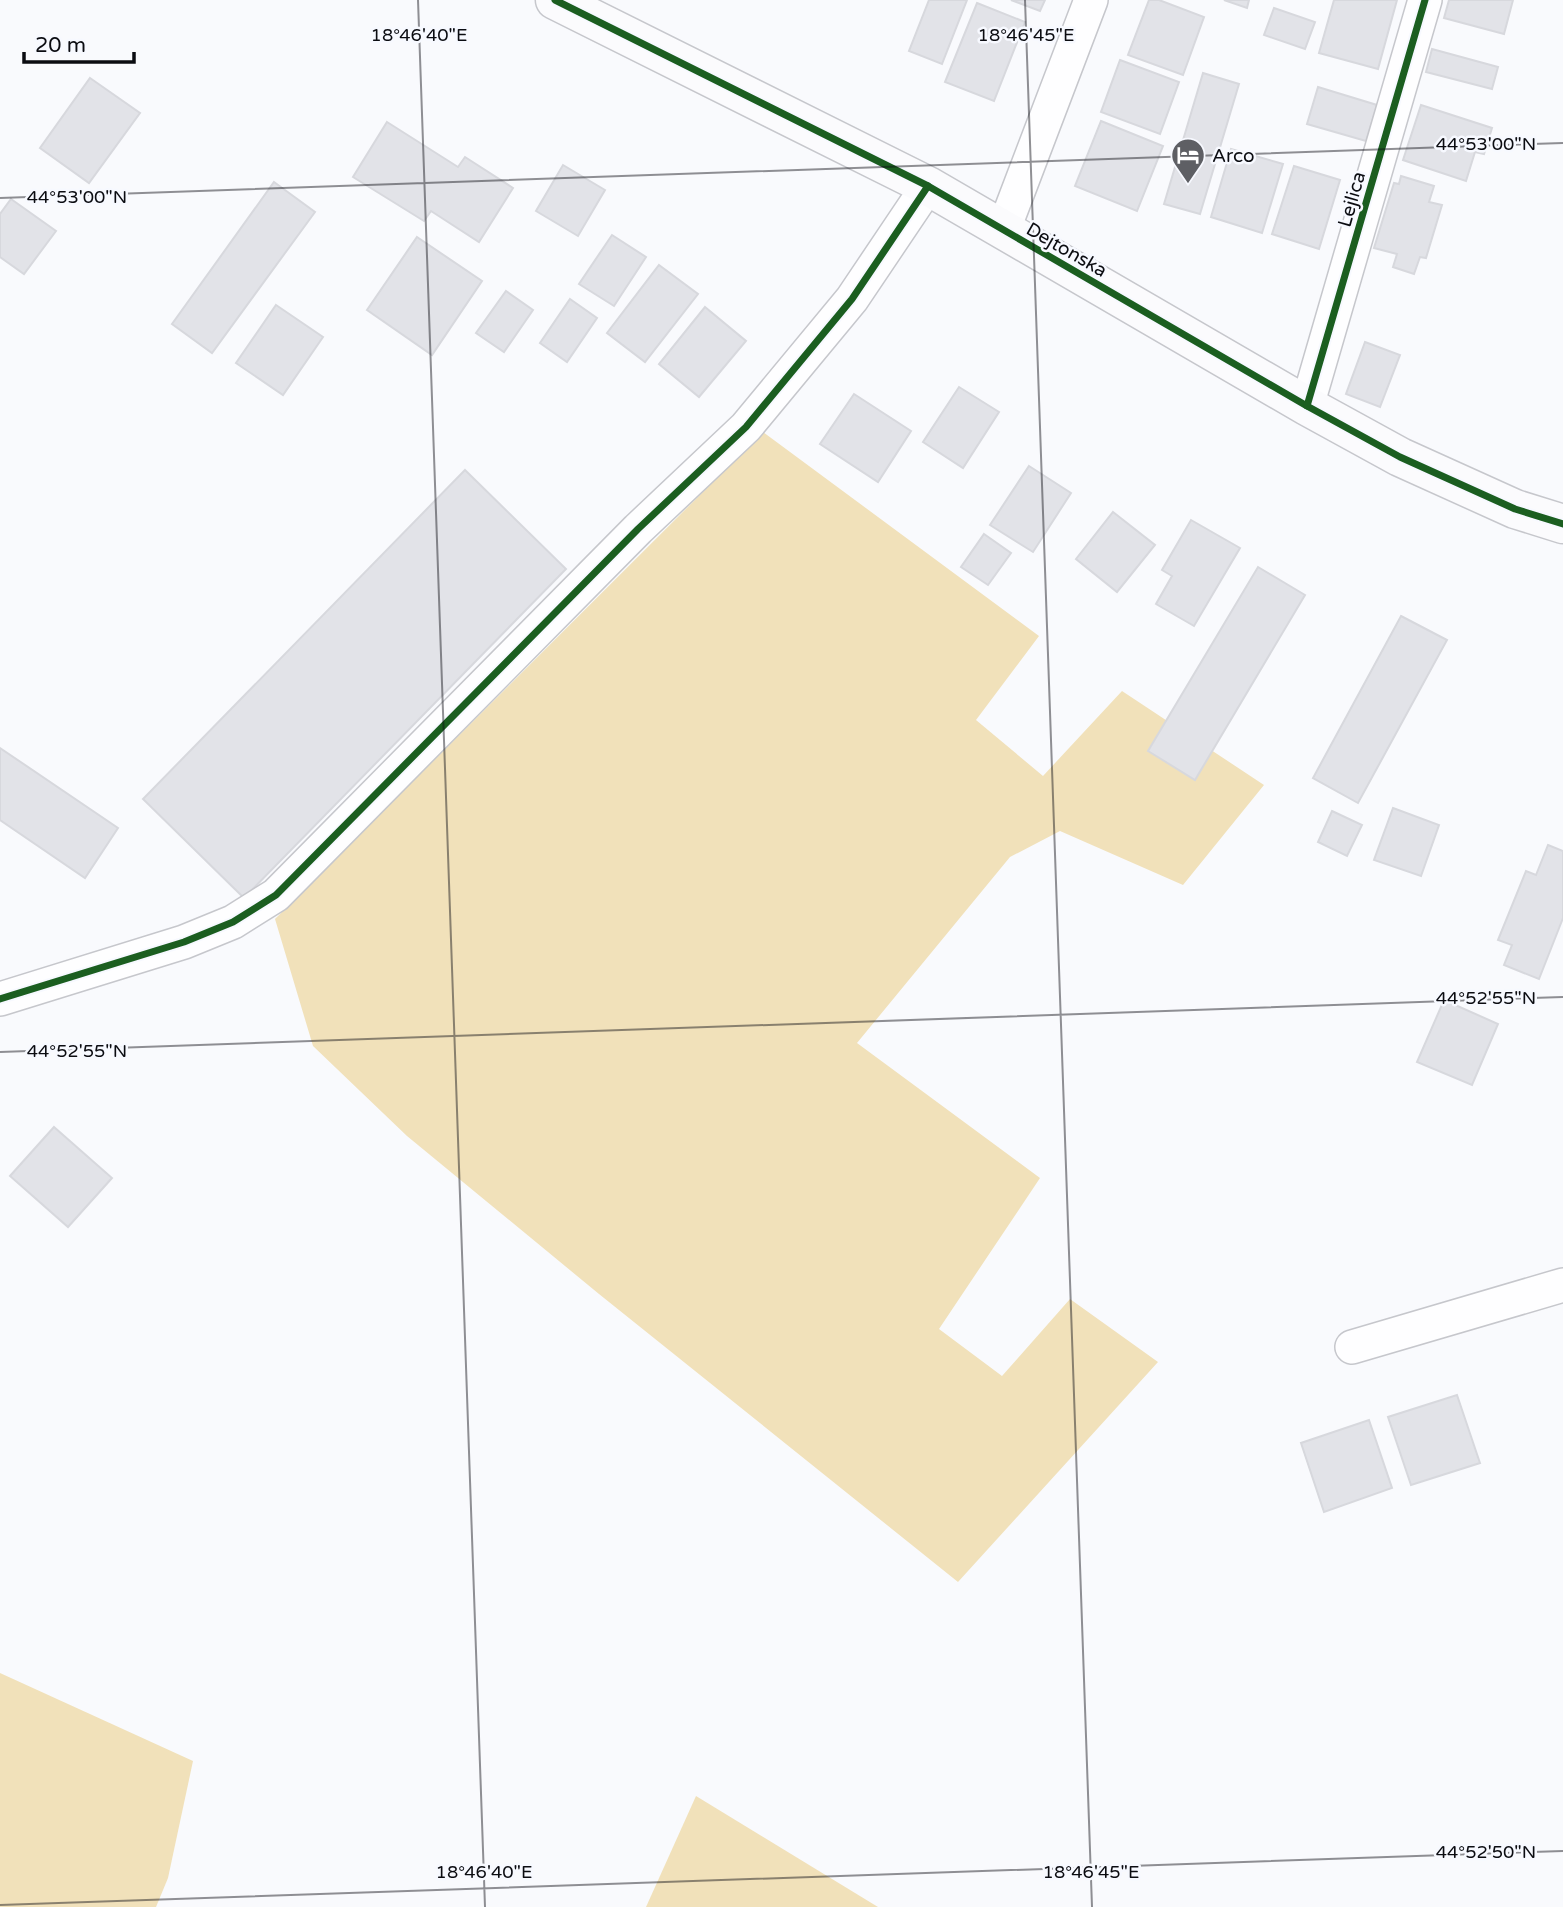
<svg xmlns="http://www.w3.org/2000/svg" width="1563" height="1907" font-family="'Varela Round',sans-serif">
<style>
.green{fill:#f1e1ba}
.building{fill:#e2e3e8;stroke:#d7d8dd;stroke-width:2}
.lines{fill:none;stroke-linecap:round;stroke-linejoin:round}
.minor-casing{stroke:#c6c7cc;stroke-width:36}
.secondary-casing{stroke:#c6c7cc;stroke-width:41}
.minor{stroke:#fefeff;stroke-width:33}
.secondary{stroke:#fbfbfd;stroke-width:38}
.cycleway-casing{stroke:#f7f9ff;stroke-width:11}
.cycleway{stroke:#1b5e20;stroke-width:7}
.ticks{fill:none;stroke:#0b0c11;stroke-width:2;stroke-opacity:0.45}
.labels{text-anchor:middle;stroke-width:5;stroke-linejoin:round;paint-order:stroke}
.poi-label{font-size:19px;fill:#0b0c11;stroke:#f7f9ff;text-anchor:start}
.street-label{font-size:19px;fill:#0b0c11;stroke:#f7f9ff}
.ticks-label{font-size:18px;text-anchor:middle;fill:#0b0c11;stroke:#f7f9ff;stroke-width:5;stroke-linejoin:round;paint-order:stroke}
</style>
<rect width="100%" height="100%" fill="#f9fafd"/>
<g class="green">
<path d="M763 432 1039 636 976 720 1043 776 1122 691 1264 785 1183 885 1060 831 1010 857 857 1043 1040 1178 939 1329 1002 1376 1070 1299 1158 1362 958 1582 599 1294 407 1136 313 1046 275 919Z"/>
<path d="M0 1673 193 1761 168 1878 156 1907H0Z"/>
<path d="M696 1796 878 1907H646Z"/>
</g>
<g class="building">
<path d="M929 0H967L942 64 909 51Z"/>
<path d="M1011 0H1045L1040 11Z"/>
<path d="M1149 0H1159L1204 17 1183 75 1128 55Z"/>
<path d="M1224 0H1249L1247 8Z"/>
<path d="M1334 0H1397L1378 69 1319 53Z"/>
<path d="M1449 0H1513L1504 34 1444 18Z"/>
<path d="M977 3 1025 22 994 101 945 82Z"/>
<path d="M1274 8 1315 22 1305 49 1264 35Z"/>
<path d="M1432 49 1498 67 1492 89 1426 72Z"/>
<path d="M1120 60 1179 82 1160 134 1101 112Z"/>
<path d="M1203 73 1239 84 1200 214 1164 204Z"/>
<path d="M90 78 140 113 89 183 40 148Z"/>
<path d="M1318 87 1377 105 1366 141 1307 124Z"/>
<path d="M1421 105 1492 128 1484 154 1475 152 1466 181 1403 160Z"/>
<path d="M1101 121 1163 146 1137 211 1075 186Z"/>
<path d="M387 122 458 167 465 157 513 188 479 242 431 211 424 221 353 177Z"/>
<path d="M1231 149 1283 164 1262 233 1211 217Z"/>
<path d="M563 165 605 190 578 236 536 211Z"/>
<path d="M1294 166 1340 180 1319 249 1272 234Z"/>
<path d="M1401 176 1434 186 1429 202 1442 205 1426 258 1420 257 1414 274 1393 267 1397 254 1374 248 1394 183 1399 184Z"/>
<path d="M274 182 315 212 212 353 172 324Z"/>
<path d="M11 199 56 231 24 274 0 257V214Z"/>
<path d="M612 235 646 257 614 306 579 284Z"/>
<path d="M417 237 482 281 432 355 367 310Z"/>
<path d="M659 265 698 294 645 362 607 333Z"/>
<path d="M506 291 533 310 504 352 476 333Z"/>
<path d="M570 299 597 318 567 362 540 343Z"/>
<path d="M276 305 323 337 283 395 236 363Z"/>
<path d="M705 307 746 341 699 397 659 364Z"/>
<path d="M1365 342 1400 355 1380 407 1346 394Z"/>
<path d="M959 387 999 412 963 468 923 442Z"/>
<path d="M854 394 911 431 878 482 820 444Z"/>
<path d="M1029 466 1071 493 1033 552 990 525Z"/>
<path d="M465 470 566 569 244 898 143 799Z"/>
<path d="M1113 512 1155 545 1117 592 1076 559Z"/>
<path d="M1191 520 1240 548 1194 626 1156 604 1172 576 1162 570Z"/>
<path d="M984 534 1011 553 988 585 961 567Z"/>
<path d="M1258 567 1305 595 1195 780 1148 751Z"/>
<path d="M1401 616 1447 640 1358 803 1313 778Z"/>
<path d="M0 748 118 828 85 878 0 820Z"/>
<path d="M1393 808 1439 825 1421 876 1374 860Z"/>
<path d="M1332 811 1362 825 1347 856 1318 842Z"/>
<path d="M1548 845 1563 851V918L1539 979 1504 965 1512 945 1498 940 1526 871 1536 875Z"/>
<path d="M1444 1000 1498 1024 1472 1085 1417 1062Z"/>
<path d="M54 1127 112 1178 68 1227 10 1176Z"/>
<path d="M1457 1395 1480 1463 1411 1485 1388 1417Z"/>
<path d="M1369 1420 1392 1488 1324 1512 1301 1443Z"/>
</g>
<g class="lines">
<g class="minor-casing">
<g id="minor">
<path d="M1003 231 1091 0"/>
<path d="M1307 406 1425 0"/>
<path d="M0 999 184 942 233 922 276 895 638 529 746 427 852 299 928 186"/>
<path d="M1352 1347 1563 1285"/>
</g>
</g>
<g class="secondary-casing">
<path id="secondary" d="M555 0 928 186 1307 406 1400 457 1515 509 1563 524"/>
</g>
<use href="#minor" class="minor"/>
<use href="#secondary" class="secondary"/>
<g class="cycleway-casing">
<g id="cycleway">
<path d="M555 0 928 186 1307 406 1400 457 1515 509 1563 524"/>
<path d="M1307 406 1425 0"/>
<path d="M0 999 184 942 233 922 276 895 638 529 746 427 852 299 928 186"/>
</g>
</g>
<use href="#cycleway" class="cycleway"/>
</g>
<path class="ticks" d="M418 0 485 1907M1025 0 1092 1907M0 198 1563 143M0 1052 1563 997M0 1905 1563 1851"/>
<defs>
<g id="hotel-pin" transform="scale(1.75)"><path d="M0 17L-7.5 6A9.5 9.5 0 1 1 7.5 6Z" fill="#5e5f64" stroke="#f7f9ff"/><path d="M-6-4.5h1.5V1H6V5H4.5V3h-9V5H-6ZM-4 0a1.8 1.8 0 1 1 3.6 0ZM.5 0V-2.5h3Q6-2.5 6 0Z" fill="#fff"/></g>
</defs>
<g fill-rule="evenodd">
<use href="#hotel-pin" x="1188" y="155"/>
</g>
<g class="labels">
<g class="poi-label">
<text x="1212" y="162">Arco</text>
</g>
<g class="street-label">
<text transform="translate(1351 199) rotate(-74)" y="7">Lejlica</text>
<text transform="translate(1067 249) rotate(30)" y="7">Dejtonska</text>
</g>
</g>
<g class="ticks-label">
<text x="419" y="41">18°46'40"E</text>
<text x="1026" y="41">18°46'45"E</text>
<text x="1486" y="150">44°53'00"N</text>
<text x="77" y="203">44°53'00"N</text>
<text x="1486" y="1004">44°52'55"N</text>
<text x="77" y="1057">44°52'55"N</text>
<text x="1486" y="1858">44°52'50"N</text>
<text x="484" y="1878">18°46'40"E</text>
<text x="1091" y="1878">18°46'45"E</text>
</g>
<path d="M24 52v10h110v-10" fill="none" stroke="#0b0c11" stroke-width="3.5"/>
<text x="35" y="52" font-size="21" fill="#0b0c11" stroke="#f7f9ff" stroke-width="5" paint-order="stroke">20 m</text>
</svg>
